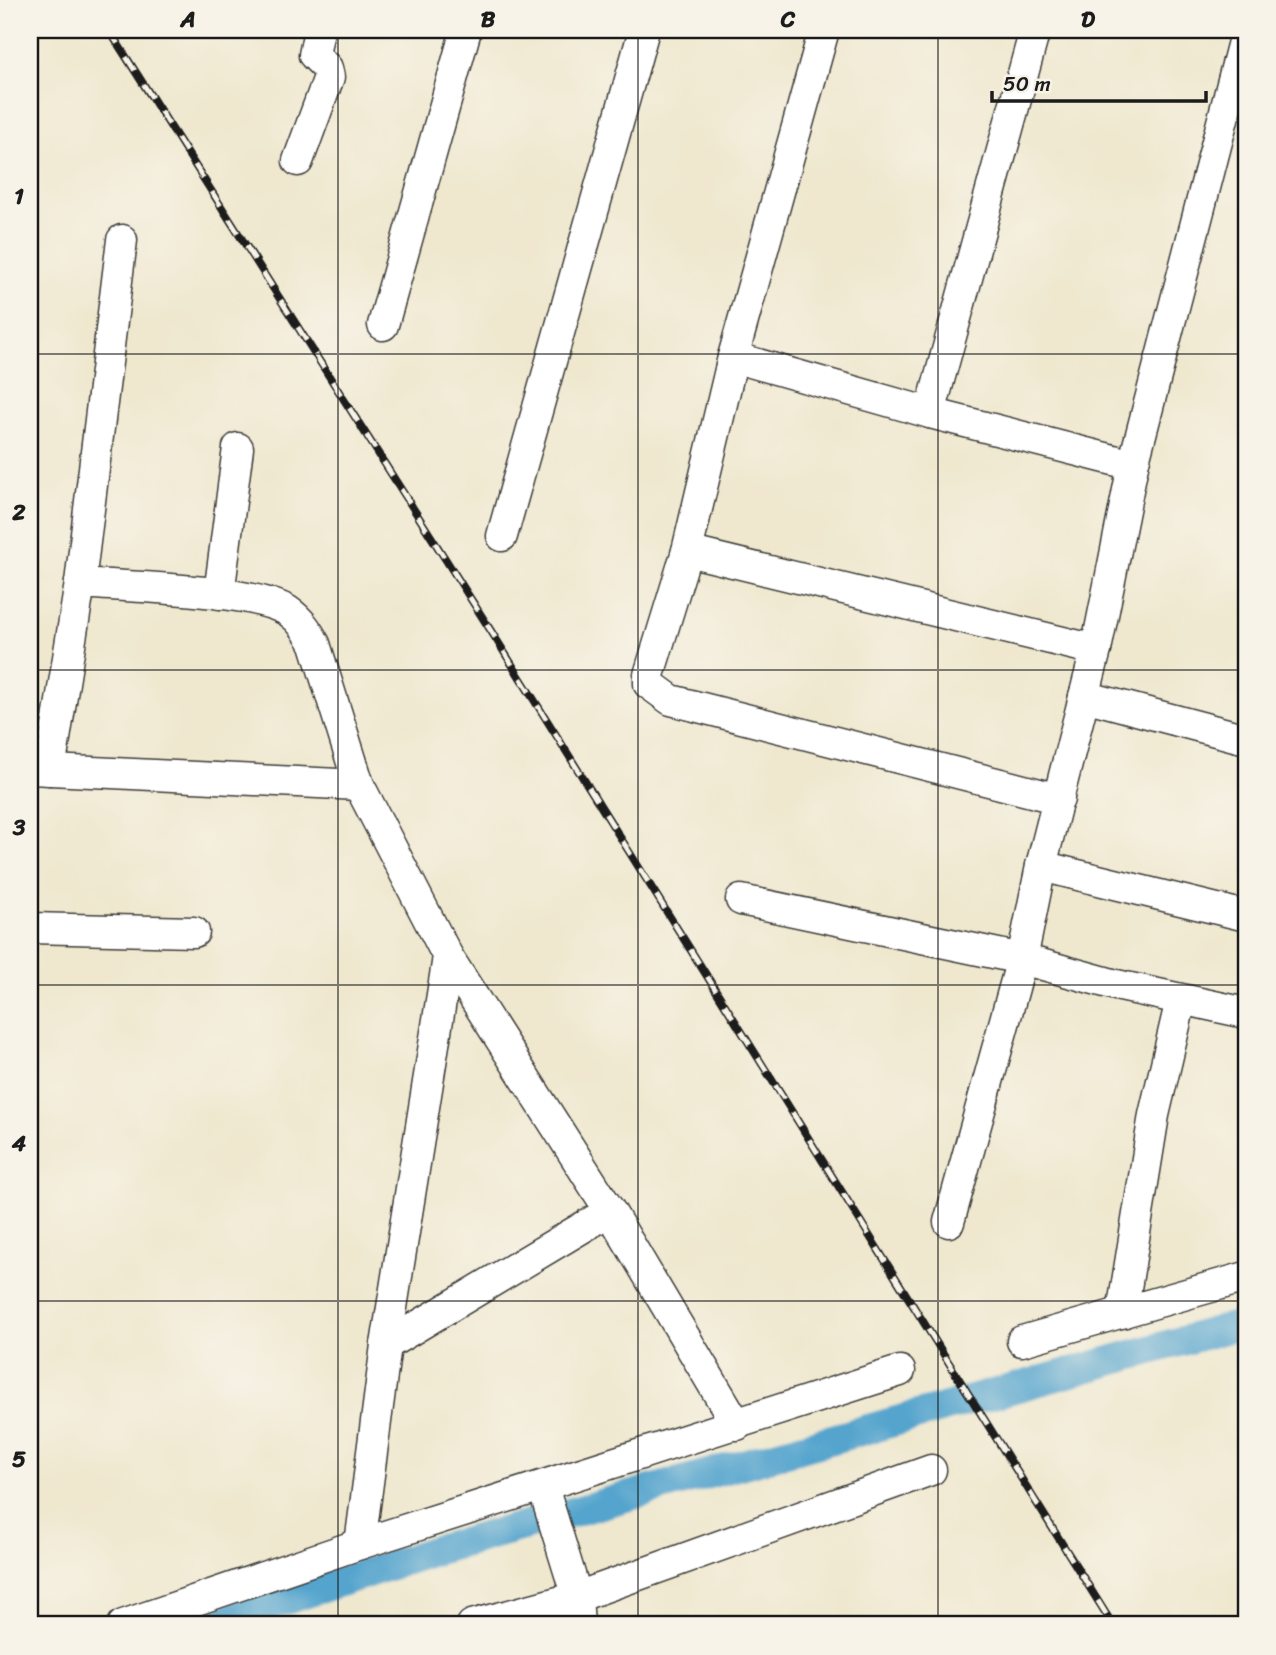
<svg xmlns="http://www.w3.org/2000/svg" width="1276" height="1655" font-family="Sriracha,sans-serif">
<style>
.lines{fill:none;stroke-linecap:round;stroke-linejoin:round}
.canal{stroke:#54a4ce;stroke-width:30}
.minor-casing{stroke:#3c3b37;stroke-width:33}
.minor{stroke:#fff;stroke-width:30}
.rail-casing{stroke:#1c1c1c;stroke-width:8}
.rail{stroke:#f7f3e8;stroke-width:5;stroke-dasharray:16;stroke-linecap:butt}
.grid{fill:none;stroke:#1c1c1c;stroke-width:2;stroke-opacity:0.55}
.neatline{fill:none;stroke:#1c1c1c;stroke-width:2.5}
.grid-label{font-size:23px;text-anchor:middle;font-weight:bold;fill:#1c1c1c}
</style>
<rect width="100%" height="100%" fill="#f7f3e8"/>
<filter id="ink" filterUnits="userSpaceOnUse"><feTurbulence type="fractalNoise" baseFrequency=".0143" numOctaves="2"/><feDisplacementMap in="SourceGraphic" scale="14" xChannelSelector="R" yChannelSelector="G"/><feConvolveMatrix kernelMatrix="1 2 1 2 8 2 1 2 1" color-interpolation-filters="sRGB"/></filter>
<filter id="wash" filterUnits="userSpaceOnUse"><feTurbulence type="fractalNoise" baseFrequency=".00686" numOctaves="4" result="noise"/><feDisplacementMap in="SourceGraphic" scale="28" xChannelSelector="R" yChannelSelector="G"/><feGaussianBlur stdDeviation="1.57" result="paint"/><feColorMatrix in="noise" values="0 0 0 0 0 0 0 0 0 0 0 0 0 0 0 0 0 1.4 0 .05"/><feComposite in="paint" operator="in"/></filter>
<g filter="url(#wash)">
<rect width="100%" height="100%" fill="#efe8cf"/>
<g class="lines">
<path class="canal" d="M211 1625 430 1552 1246 1323"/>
</g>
</g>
<g filter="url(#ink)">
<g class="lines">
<g class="minor-casing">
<g id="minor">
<path d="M824 30 733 357 687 551 649 675V684L671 700 1059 799"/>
<path d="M298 161 329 77 327 68 314 55 319 30"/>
<path d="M383 325 466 30"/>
<path d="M733 357 930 413 1133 465"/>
<path d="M930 413 1035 30"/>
<path d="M502 536 644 30"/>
<path d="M687 551 1096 650"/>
<path d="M80 583C126 587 253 589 288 611 301 620 308 631 315 644L359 785 448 957 610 1211 737 1425"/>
<path d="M219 594 238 448"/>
<path d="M1084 696 1246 739"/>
<path d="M30 769 359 785"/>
<path d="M50 770 80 583 122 240"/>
<path d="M1041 866 1246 916"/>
<path d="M741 900 1022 959 1116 985 1246 1013"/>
<path d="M30 928 194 932"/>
<path d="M949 1222 1022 959 1041 866 1096 650 1133 465 1246 30"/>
<path d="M1122 1313 1154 1115 1181 1000"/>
<path d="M1022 1341 1246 1277"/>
<path d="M386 1345 610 1211"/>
<path d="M543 1487 577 1597 579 1625"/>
<path d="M360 1544 386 1345 448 957"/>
<path d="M123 1625 360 1544 900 1371"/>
<path d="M472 1625 577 1597 931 1470"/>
</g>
</g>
<use href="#minor" class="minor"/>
<g class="rail-casing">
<path id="rail" d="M109 30 486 623 1113 1625"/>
</g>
<use href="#rail" class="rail"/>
</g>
</g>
<path class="grid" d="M338 30V1625M638 30V1625M938 30V1625M30 354H1246M30 670H1246M30 985H1246M30 1301H1246"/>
<rect width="1276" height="1655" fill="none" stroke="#f7f3e8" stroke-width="77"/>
<path d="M992 91v10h214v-10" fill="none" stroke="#1c1c1c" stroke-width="3.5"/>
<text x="1003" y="91" font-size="21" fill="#1c1c1c" stroke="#f7f3e8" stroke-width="5" paint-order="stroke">50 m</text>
<rect x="38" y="38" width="1200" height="1578" class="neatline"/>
<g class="grid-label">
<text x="188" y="27">A</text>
<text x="488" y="27">B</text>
<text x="788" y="27">C</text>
<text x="1088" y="27">D</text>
<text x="19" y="204">1</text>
<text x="19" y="520">2</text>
<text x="19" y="835">3</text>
<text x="19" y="1151">4</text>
<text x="19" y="1467">5</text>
</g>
</svg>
